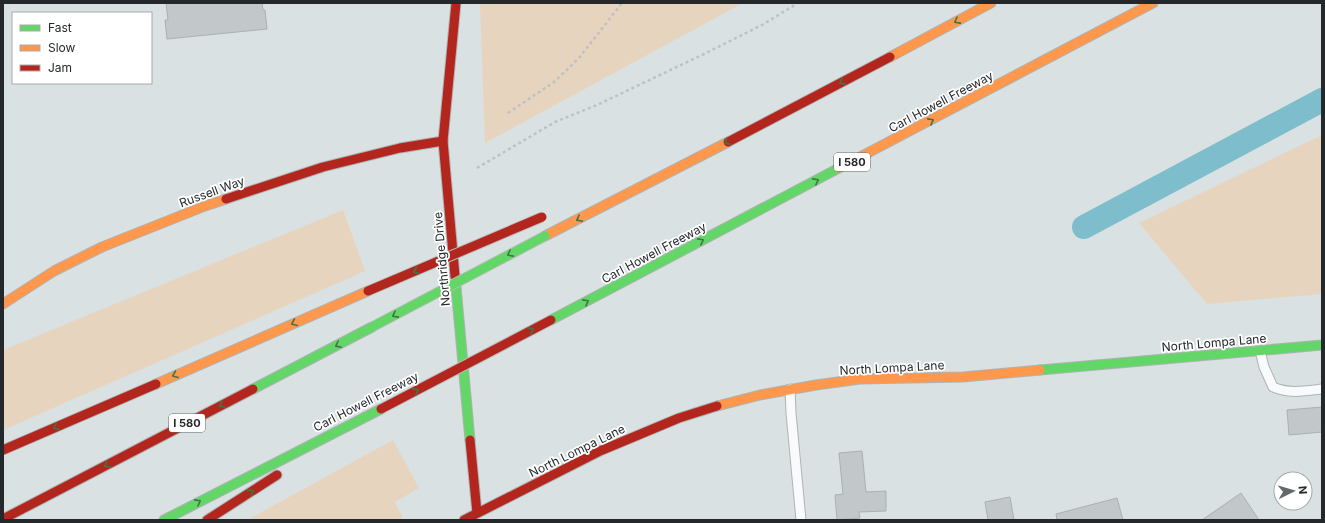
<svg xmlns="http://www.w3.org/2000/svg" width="1325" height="523" font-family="Inter,sans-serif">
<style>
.green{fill:#e6d4bf}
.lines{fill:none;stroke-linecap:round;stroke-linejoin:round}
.canal{stroke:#7ebdcc;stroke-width:24}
.building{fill:#c2c8c9;stroke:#abb0b1}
.lane-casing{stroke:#aeb3b4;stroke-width:11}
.fast-casing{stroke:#aeb3b4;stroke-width:11}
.slow-casing{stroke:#aeb3b4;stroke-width:11}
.jam-casing{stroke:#aeb3b4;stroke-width:11}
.path{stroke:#bfc1c2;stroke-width:2.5;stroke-dasharray:3 3;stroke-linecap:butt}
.lane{stroke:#f9fafb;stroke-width:9}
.fast{stroke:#63d668;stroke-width:9}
.slow{stroke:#ff974d;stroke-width:9}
.jam{stroke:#b3261e;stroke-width:9}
.fast-bridge-casing{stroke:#b9bdbe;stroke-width:11;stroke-linecap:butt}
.jam-bridge-casing{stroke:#b9bdbe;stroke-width:11;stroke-linecap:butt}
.fast-bridge{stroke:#63d668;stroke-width:9}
.jam-bridge{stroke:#b3261e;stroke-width:9}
.oneway{stroke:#407646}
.labels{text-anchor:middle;stroke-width:3.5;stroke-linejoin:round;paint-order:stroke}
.shield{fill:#fff;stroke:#66686a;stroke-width:1}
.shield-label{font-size:11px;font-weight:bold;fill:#24282a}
.street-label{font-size:12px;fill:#24282a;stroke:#fff}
</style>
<rect width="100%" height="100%" fill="#dae1e2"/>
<g class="green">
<path d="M480 3H743L485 143Z"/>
<path d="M1322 135V294L1207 304 1139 223Z"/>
<path d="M343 210 365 271 3 430V350Z"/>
<path d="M393 440 419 488 395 502 403 518 400 520H247Z"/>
</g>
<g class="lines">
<path class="canal" d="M1084 227 1322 100"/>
</g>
<g class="building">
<path d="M166 3H262L263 10H265L267 29 167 39 165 20H168Z"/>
<path d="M1322 407V432L1289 435 1287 410Z"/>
<path d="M862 451 866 492 886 491V511L859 512 860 518 837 520 835 495 843 494 839 453Z"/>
<path d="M1241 493 1259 520H1202Z"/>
<path d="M1010 497 1014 520H988L985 502Z"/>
<path d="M1117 498 1123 520H1057L1056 514Z"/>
</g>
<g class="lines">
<g class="lane-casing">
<g id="lane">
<path d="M1260 351 1264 367 1273 387C1289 394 1305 391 1322 389"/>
<path d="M790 389 791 413 801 520"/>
</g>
</g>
<g class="fast-casing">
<g id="fast">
<path d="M455 276 470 440"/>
<path d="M551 320 839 168"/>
<path d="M1040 370 1322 345"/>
<path d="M253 389 372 327"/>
<path d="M164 520 381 409"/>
</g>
</g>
<g class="slow-casing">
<g id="slow">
<path d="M890 57 991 3"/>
<path d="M839 168 1153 3"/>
<path d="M545 236 728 142"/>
<path d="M3 304 54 271 102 247 205 206 226 199"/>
<path d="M156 384 368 291"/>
<path d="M717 406 760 395 816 385 860 379 963 377 1040 370"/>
</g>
</g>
<g class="jam-casing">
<g id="jam">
<path d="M728 142 890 57"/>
<path d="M226 199 323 167 400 148 443 141"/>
<path d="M455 276 443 141 456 3"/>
<path d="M470 440 477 513"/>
<path d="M3 450 156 384"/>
<path d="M3 519 253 389"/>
<path d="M207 520 277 475"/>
<path d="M464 520 600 451 679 418 717 406"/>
</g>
</g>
<g class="path">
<path d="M508 113 554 82 579 58 622 3"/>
<path d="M477 168 555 122 597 105 704 54 762 25 798 3"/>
</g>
<use href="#lane" class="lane"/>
<use href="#fast" class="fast"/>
<use href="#slow" class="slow"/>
<use href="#jam" class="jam"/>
<g class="fast-bridge-casing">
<path id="fast-bridge" d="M372 327 545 236"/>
</g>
<g class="jam-bridge-casing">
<g id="jam-bridge">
<path d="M368 291 542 217"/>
<path d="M381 409 551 320"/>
</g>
</g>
<use href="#fast-bridge" class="fast-bridge"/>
<use href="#jam-bridge" class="jam-bridge"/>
</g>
<defs><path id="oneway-chevron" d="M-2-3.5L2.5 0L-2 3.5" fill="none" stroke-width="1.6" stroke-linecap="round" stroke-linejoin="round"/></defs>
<g class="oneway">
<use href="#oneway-chevron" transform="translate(957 21) rotate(152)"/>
<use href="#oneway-chevron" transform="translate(842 82) rotate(152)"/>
<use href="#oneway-chevron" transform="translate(931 121) rotate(-28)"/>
<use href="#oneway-chevron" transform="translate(727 142) rotate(153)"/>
<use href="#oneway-chevron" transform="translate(816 181) rotate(-28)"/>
<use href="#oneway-chevron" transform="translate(579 219) rotate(153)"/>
<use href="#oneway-chevron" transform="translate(701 241) rotate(-28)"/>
<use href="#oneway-chevron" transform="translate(510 254) rotate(152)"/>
<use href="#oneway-chevron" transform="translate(416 271) rotate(157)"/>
<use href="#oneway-chevron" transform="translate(586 302) rotate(-28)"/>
<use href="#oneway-chevron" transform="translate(395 315) rotate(152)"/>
<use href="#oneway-chevron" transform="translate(294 323) rotate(157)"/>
<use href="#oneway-chevron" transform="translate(531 330) rotate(-28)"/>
<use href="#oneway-chevron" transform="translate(338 345) rotate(153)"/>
<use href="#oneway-chevron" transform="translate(175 375) rotate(157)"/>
<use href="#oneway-chevron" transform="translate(416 391) rotate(-28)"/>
<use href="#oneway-chevron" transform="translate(222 405) rotate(153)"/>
<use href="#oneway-chevron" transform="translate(56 427) rotate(157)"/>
<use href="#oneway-chevron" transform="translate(107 465) rotate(152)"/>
<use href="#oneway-chevron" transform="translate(251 492) rotate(-32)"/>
<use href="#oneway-chevron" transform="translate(198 502) rotate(-28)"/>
</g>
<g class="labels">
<g class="shield">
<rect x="834" y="153" width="36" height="18" rx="3"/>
<rect x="169" y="414" width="36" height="18" rx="3"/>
</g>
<g class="shield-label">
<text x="852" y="166">I 580</text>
<text x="187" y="427">I 580</text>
</g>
<g class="street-label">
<text transform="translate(941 102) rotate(-28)" y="4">Carl Howell Freeway</text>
<text transform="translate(212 192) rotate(-20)" y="4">Russell Way</text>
<text transform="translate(654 253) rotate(-28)" y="4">Carl Howell Freeway</text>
<text transform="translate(442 259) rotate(-95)" y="4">Northridge Drive</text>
<text transform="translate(1214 343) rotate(-5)" y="4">North Lompa Lane</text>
<text transform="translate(892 368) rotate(-3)" y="4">North Lompa Lane</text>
<text transform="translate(366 402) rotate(-27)" y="4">Carl Howell Freeway</text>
<text transform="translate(577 451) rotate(-26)" y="4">North Lompa Lane</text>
</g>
</g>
<rect width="1325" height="523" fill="none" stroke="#24282a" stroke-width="8"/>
<rect x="12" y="12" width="140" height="72" fill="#ffffff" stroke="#a7a9aa"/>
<rect x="20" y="25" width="20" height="6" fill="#63d668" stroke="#a7a9aa"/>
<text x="48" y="32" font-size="12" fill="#24282a">Fast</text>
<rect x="20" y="45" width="20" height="6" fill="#ff974d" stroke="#a7a9aa"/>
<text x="48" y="52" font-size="12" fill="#24282a">Slow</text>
<rect x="20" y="65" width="20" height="6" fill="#b3261e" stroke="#a7a9aa"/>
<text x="48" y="72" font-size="12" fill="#24282a">Jam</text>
<g transform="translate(1293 491) rotate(85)"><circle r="19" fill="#ffffff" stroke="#a7a9aa"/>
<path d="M0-3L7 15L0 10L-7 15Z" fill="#64696a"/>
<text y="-6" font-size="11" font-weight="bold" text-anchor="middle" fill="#24282a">N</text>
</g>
</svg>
